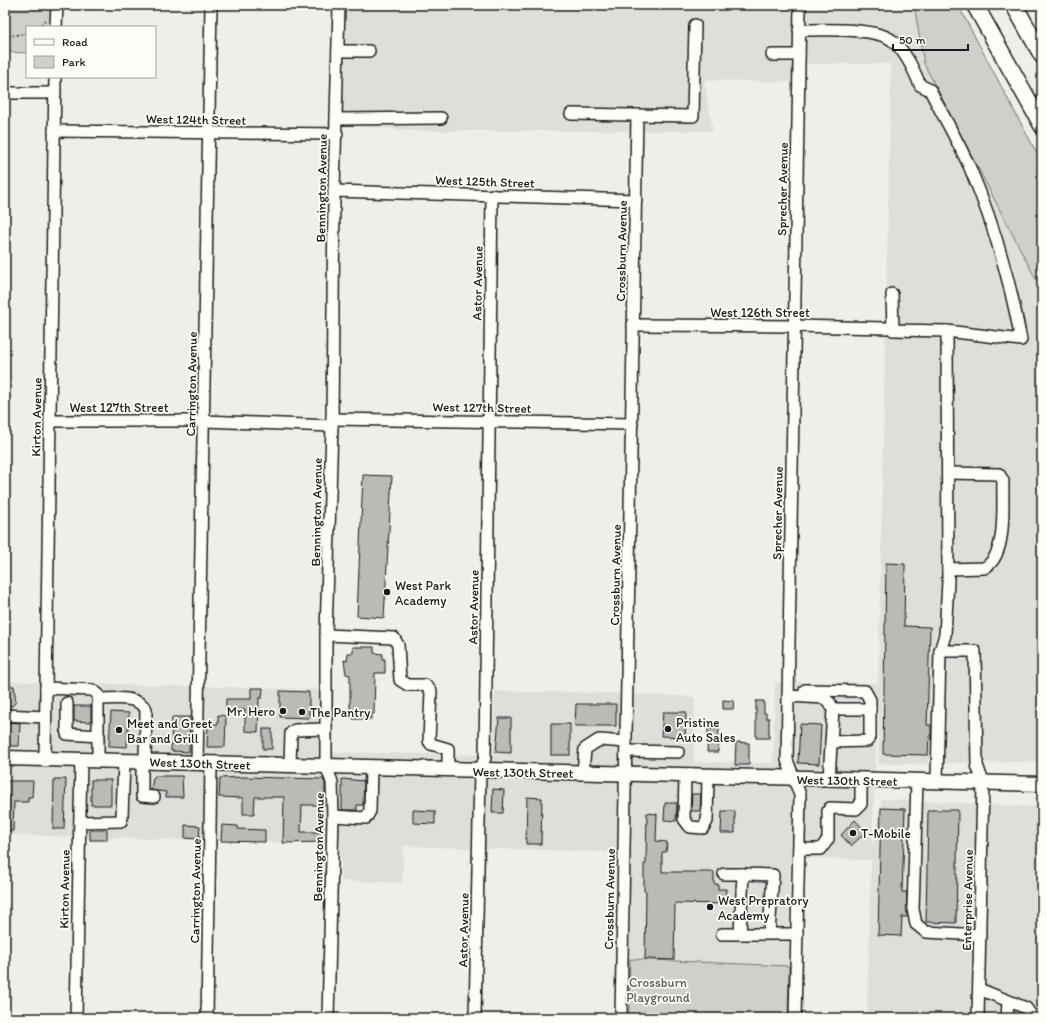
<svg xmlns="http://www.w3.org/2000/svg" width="1047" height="1023" font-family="Itim,sans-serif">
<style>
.built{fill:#e0deda}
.green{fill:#d0cfcc;stroke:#767674}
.building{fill:#bbbab6;stroke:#1c1c1c}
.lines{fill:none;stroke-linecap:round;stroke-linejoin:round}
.minor-casing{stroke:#1c1c1c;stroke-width:14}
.major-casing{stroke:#1c1c1c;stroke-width:17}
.highway-casing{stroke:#1c1c1c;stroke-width:19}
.path{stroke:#1c1c1c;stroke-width:2;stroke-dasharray:1 3;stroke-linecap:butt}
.minor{stroke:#fdfcf7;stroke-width:11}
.major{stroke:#fdfcf7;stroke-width:14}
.highway{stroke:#fdfcf7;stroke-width:16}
.rail-casing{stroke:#1c1c1c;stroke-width:4.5}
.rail{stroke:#fdfcf7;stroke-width:3;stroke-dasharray:9;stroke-linecap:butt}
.poi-dot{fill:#1c1c1c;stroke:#fdfcf7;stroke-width:1.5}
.labels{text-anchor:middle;stroke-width:3.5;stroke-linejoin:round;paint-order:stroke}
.street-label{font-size:13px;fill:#1c1c1c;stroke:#fdfcf7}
.poi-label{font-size:13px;fill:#1c1c1c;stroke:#fdfcf7;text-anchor:start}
.park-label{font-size:13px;fill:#5b5b5a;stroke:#fdfcf7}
</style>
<rect width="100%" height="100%" fill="#f0eeea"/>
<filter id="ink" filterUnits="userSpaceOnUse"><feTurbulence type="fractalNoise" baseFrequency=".025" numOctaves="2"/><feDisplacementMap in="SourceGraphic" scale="8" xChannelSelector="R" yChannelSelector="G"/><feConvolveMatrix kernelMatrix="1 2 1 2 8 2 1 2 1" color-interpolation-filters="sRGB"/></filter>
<g filter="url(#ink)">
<path class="built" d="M341 5H914L924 64 1042 291V762L879 764 878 695 872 847 882 799 1042 807V1018H867L871 860 790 858 789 966 630 959V853L404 846 402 883 341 881 340 844 5 835V681L334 690 333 752 493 755 495 691 614 693 695 697 694 762 773 763 775 682 878 683 891 64H807L793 82 704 80 713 131H413L342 125 340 112Z"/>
<g class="green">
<path d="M5 5H52V27H27V53L5 52Z"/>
<path d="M914 5H958L1042 163V291L924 64Z"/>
<path d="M630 959 789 966 788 1018H629Z"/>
</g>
<g class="building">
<path d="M363 475 392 476 384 618 357 616Z"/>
<path d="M886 563 905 564 904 626 930 627 927 725H931V736H929L928 755 883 754Z"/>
<path d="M353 647H374V653L383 654 382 659H385V673H375L374 714H371V719H353V713H350V675L346 674 344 660 347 661 348 653H353Z"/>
<path d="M5 686H14L16 702 12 706H5Z"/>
<path d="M251 688H263L262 698H259L258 732 245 731V710H226V699H251Z"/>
<path d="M280 691 309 692V718L280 717Z"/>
<path d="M723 700 734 701 733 709H723Z"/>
<path d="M756 701H764V713H766V718H769V738H756Z"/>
<path d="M576 704H616V726H575Z"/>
<path d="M74 706H91V722L74 721Z"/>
<path d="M111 712 129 713 127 747 109 746Z"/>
<path d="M663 712H686L685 737 661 736Z"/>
<path d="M218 715 226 716 225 747H207L208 724H218Z"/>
<path d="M172 717H190L189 752 171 751Z"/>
<path d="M499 718H511V753L496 752Z"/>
<path d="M5 722 20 723 19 746H5Z"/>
<rect x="551" y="724" width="19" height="31"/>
<path d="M800 724 821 725 819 764 798 763Z"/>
<rect x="263" y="729" width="9" height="20"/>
<path d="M708 729H719L718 752H707Z"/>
<path d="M736 742 749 743V765H735Z"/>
<path d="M155 776H182L183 797H166V792L151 790 153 778Z"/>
<path d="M244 777 323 779 325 783V805H302L301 832H323V842L283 843 284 797H255L254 814H243V798L219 797 220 778Z"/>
<path d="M54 779H66L64 829H53Z"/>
<path d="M342 779 364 781 363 805H357V810H342Z"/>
<rect x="91" y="780" width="20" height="25"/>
<path d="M5 781H33L32 797H28V802H14L13 831H5Z"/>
<path d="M493 789 504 790 503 813H492Z"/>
<path d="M692 794H701L700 811H691Z"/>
<path d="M527 797 542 798 541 844H526Z"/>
<path d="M665 803H677L676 821 664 820Z"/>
<path d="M881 808 905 809 902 892H907V917H902L901 936 878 935Z"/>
<path d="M413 810 435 811V824L413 823Z"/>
<path d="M928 810H958L956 923 926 922Z"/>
<path d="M722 811H735V833H721Z"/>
<path d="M647 813 657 814 656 841 667 842 666 852H662V872H714V884H718V889H726L725 904 675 903 674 960 645 959 646 891H644V864H646Z"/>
<path d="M855 820 866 832 851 846 841 835Z"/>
<path d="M185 825 200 826 199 839 185 838Z"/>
<path d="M222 825 238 826V829L265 830V842L221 841Z"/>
<rect x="90" y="830" width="17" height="10"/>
</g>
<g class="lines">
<g class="minor-casing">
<g id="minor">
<path d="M56 27 57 5"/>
<path d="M799 30C821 30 877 27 893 41 906 52 914 70 920 85L930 90C943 116 958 141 970 168 994 224 1010 280 1021 340L947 331"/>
<path d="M338 51H369"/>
<path d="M772 55H799"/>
<path d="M5 93H55"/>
<path d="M571 114 693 116 695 25"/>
<path d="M337 119 441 118"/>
<path d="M54 131 337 134"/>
<path d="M334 191 636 200"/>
<path d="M892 294 893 330 947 331 948 581 945 635 940 651 937 781"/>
<path d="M633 325 794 326 886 328"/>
<path d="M332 419 632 424"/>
<path d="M50 421H204L332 426"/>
<path d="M948 473 999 474 1003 481C1002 504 1008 556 984 568L948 569"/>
<path d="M326 635 394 638 398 645 400 680 408 685H425L431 691 429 741 431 744 448 749V770"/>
<path d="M940 651H975L977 765 983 782 978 1018"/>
<path d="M46 688 92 690 98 694V760"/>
<path d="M805 690 865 691 870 700V709"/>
<path d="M788 696 824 698 830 703 833 709 829 780"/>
<path d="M99 699C115 699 136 695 146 709L145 762"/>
<path d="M67 703V734L99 736"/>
<path d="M5 715 45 717"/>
<path d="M831 742 867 741 870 737V709H833"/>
<path d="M626 751 678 752"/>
<path d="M45 758 55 77"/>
<path d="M142 761V796L154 797"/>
<path d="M197 763 211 5"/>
<path d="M290 765 291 733 295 730 326 729"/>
<path d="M583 773 585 749 599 740 626 742"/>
<path d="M685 775 684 819 690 827 703 828 707 821 708 776"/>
<path d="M917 781 913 909 916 924 926 932 980 935"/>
<path d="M333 816 366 818 370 811 371 767"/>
<path d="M80 822 121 821 122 817 124 761"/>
<path d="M799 849H821L828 839V811L830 808 856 809 861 804V780"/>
<path d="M724 874H743"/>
<path d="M722 934H797"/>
<path d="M740 934 743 874 773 875 769 933"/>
<path d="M979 989 1026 1008 1033 1018"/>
<path d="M76 1018 81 760"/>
<path d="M207 1018 211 764"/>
<path d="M328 1018 333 816 332 782 326 766V635L332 426 334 191 339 5"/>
<path d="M475 1018 480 771 485 758 492 195"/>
<path d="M621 1018 637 115"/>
<path d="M795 1018 800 795 787 760 800 5"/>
<path d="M1007 1018 1008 1001"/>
</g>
</g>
<g class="major-casing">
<path id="major" d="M5 758 1042 784"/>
</g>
<g class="highway-casing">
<g id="highway">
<path d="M975 5 1042 125"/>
<path d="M1014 5 1042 55"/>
</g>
</g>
<g class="path">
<path d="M39 27 46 19"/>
<path d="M5 37 27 33"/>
</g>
<use href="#minor" class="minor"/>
<use href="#major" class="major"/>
<use href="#highway" class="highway"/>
<g class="rail-casing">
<path id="rail" d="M1035 5 1042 10"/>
</g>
<use href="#rail" class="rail"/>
</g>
</g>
<g class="poi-dot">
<circle cx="387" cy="592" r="4"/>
<circle cx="283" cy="711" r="4"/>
<circle cx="302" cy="712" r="4"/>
<circle cx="668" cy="729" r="4"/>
<circle cx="119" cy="730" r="4"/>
<circle cx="853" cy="833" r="4"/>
<circle cx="710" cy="907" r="4"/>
</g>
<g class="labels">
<g class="street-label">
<text transform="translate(196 119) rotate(1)" y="5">West 124th Street</text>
<text transform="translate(485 181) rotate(2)" y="5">West 125th Street</text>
<text transform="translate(321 188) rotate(-89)" y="5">Bennington Avenue</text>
<text transform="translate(782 189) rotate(-89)" y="5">Sprecher Avenue</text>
<text transform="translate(621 251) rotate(-89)" y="5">Crossburn Avenue</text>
<text transform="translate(477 283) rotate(-89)" y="5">Astor Avenue</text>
<text x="760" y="317">West 126th Street</text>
<text transform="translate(191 384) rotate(-89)" y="5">Carrington Avenue</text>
<text x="119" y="412">West 127th Street</text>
<text transform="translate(482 407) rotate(1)" y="5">West 127th Street</text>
<text transform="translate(36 417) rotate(-89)" y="5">Kirton Avenue</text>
<text transform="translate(316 512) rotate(-89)" y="5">Bennington Avenue</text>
<text transform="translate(777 513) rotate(-89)" y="5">Sprecher Avenue</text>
<text transform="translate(615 575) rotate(-89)" y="5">Crossburn Avenue</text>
<text transform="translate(473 607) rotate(-89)" y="5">Astor Avenue</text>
<text transform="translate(200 763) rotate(2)" y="5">West 130th Street</text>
<text transform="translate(523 772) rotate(1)" y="5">West 130th Street</text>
<text transform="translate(847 780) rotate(1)" y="5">West 130th Street</text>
<text transform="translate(318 847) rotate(-89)" y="5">Bennington Avenue</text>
<text transform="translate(64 889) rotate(-89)" y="5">Kirton Avenue</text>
<text transform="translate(195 891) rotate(-89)" y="5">Carrington Avenue</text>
<text transform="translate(609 899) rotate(-89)" y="5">Crossburn Avenue</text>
<text transform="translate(967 900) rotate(-89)" y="5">Enterprise Avenue</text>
<text transform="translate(463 930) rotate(-89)" y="5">Astor Avenue</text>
</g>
<g class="poi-label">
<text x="395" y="590">West Park<tspan x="395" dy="15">Academy</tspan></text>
<text x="275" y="716" text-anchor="end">Mr. Hero</text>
<text x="310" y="717">The Pantry</text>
<text x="676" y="727">Pristine<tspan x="676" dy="15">Auto Sales</tspan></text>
<text x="127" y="728">Meet and Greet<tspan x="127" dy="15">Bar and Grill</tspan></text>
<text x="861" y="838">T-Mobile</text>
<text x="718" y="905">West Prepratory<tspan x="718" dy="15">Academy</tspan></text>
</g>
<g class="park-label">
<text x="658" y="987">Crossburn<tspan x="658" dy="15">Playground</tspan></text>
</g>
</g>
<rect width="1047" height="1023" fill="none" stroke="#fdfcf7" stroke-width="20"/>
<rect x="10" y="10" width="1027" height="1003" fill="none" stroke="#1c1c1c" stroke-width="1.5" filter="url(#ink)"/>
<rect x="26" y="26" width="130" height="52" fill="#fdfcf7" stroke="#a3a29f"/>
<rect x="34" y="39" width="20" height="6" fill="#fdfcf7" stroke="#a3a29f"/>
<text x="62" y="46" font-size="12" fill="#1c1c1c">Road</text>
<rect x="34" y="56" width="20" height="12" fill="#d0cfcc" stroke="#a3a29f"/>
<text x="62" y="66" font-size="12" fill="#1c1c1c">Park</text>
<path d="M893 44v6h75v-6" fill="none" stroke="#1c1c1c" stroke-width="2"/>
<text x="899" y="44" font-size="12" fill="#1c1c1c" stroke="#fdfcf7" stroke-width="3" paint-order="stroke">50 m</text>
</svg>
